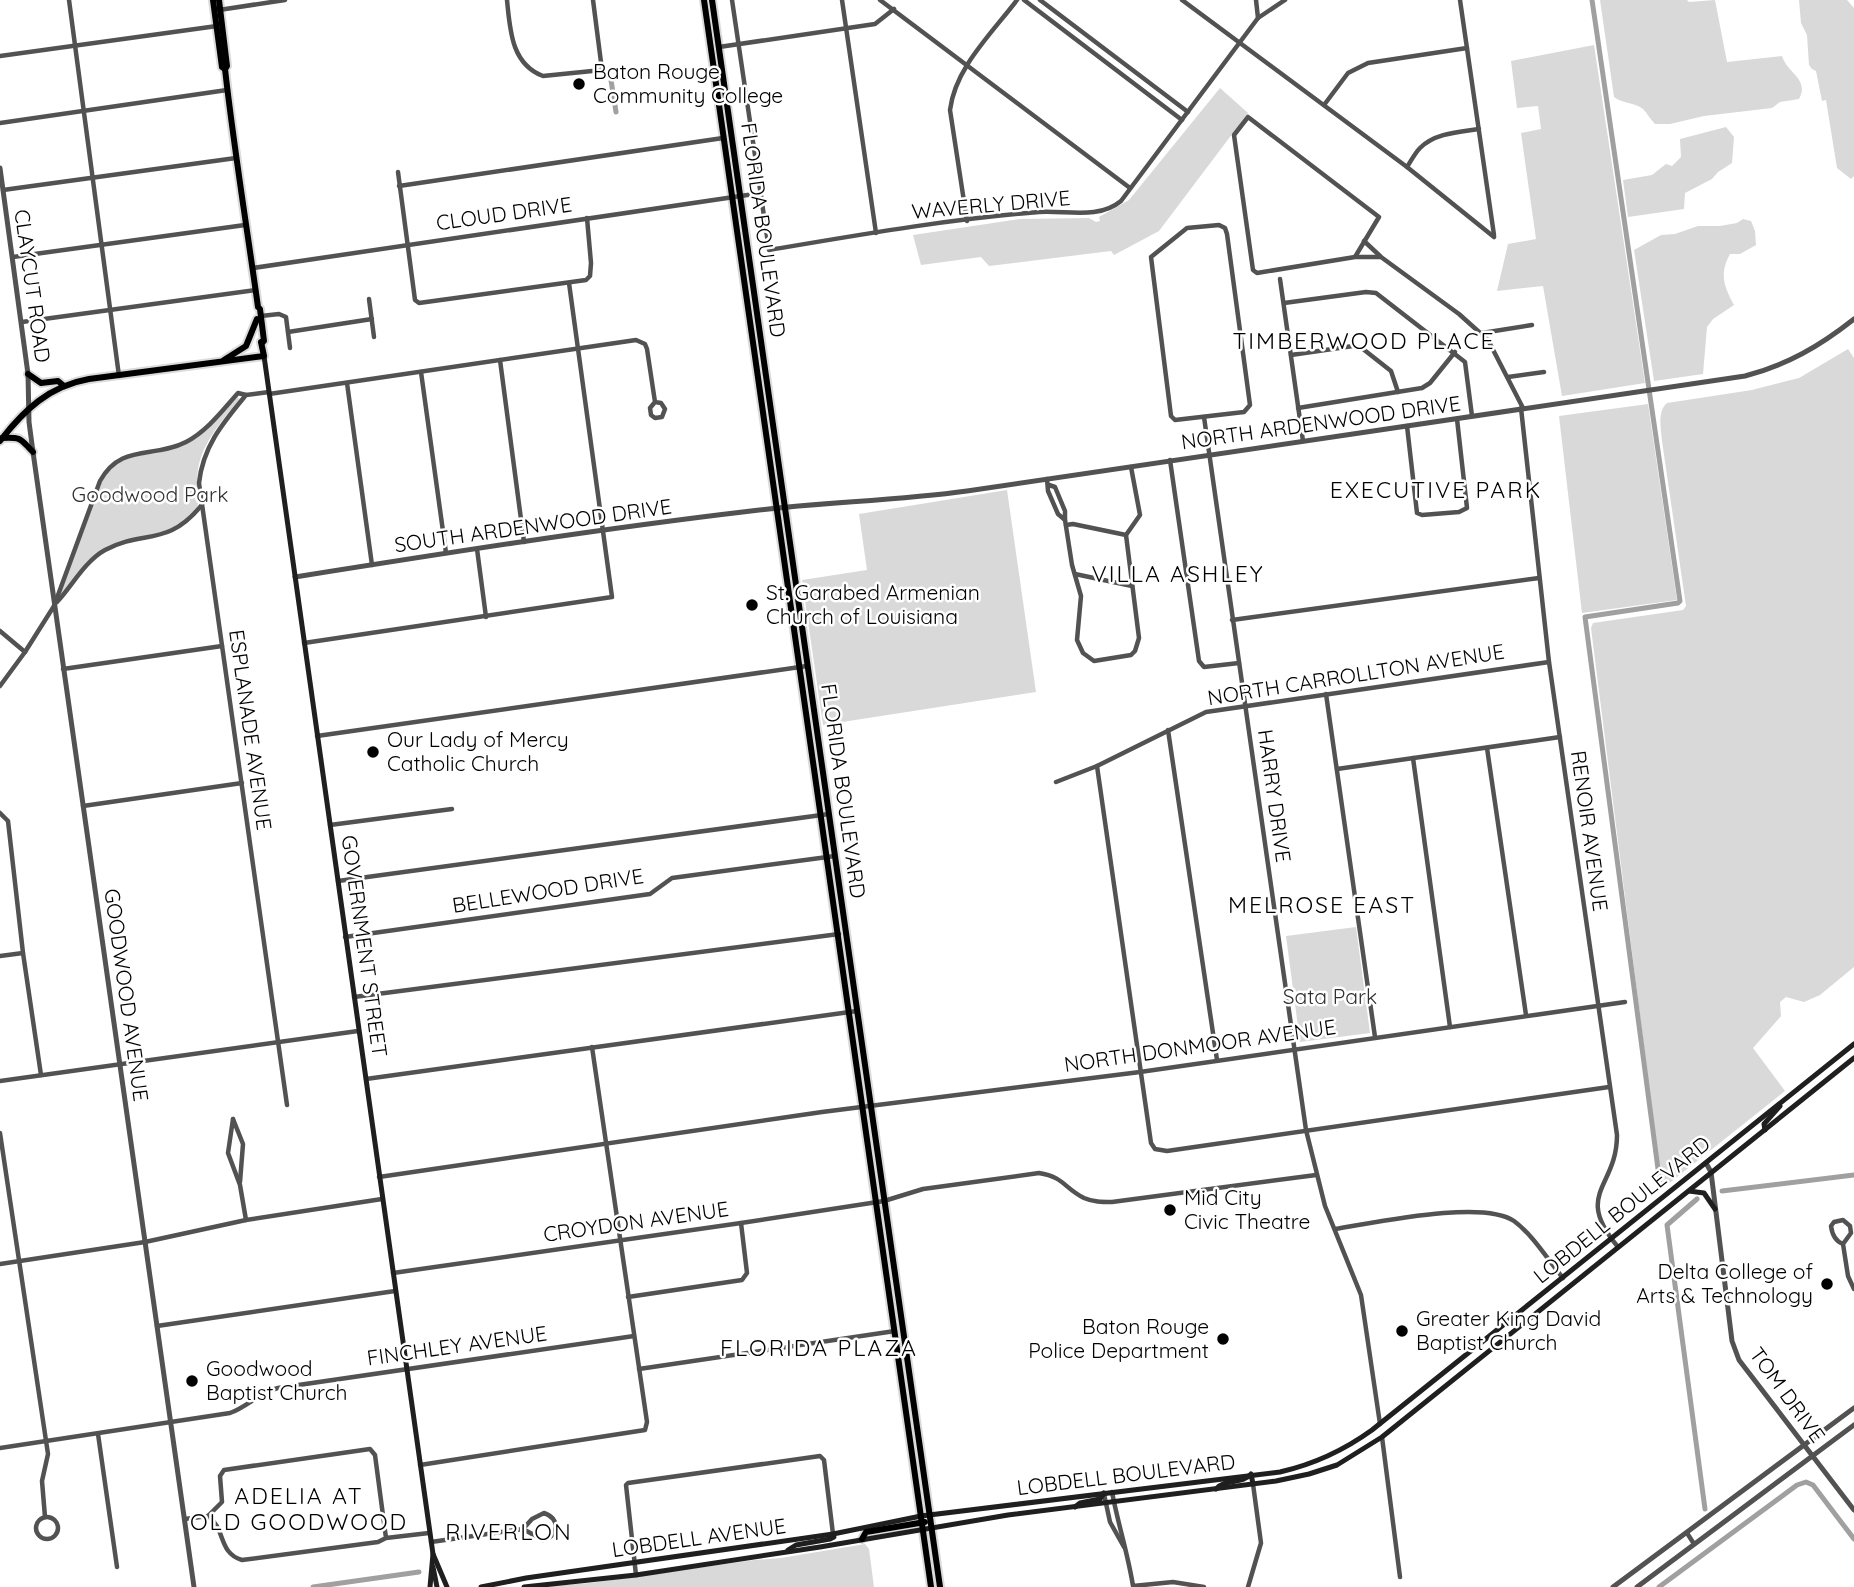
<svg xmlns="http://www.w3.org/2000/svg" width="1854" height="1587" font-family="Quicksand,sans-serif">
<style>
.green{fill:#d9d9d9}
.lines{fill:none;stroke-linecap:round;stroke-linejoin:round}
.canal{stroke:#a0a0a0;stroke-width:5}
.primary-casing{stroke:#dbdbdb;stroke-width:10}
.minor{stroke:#525252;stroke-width:4.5}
.tertiary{stroke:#525252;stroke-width:5}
.secondary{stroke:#1f1f1f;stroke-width:5}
.primary{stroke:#000;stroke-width:6}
.poi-dot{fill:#000;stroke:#fff;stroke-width:2.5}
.labels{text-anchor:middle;stroke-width:5;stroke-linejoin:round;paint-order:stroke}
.poi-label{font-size:21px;fill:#000;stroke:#fff;text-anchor:start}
.street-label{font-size:21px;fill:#000;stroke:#fff}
.park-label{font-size:21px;fill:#303030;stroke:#fff}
.neighbourhood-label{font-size:23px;letter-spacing:2px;fill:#000;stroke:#fff}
</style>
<rect width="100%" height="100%" fill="#fff"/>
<g class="green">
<path d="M1600 0H1687L1689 2 1715 0 1727 62 1782 56C1787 73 1810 79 1799 99L1780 102 1772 108 1704 116 1670 124H1655C1650 119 1647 113 1643 109 1634 102 1623 104 1614 97Z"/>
<path d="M1799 0H1847L1854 8V176L1851 179 1837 168 1826 100 1822 101 1816 71 1812 69 1809 65 1807 35 1801 23Z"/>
<path d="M1594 45 1645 383 1562 396 1543 286 1497 291 1508 244 1536 239 1521 133 1541 129 1538 106 1517 108 1511 61Z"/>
<path d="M1220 88 1248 113 1159 231 1114 255 1111 251 989 266 981 257 921 265 913 235 1020 219 1089 218 1096 222 1100 221 1099 217 1129 200Z"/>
<path d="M1726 127 1734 137 1732 163 1718 172 1712 179 1685 193 1684 209 1628 217 1623 180 1652 175 1666 164 1672 166 1681 157 1680 139Z"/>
<path d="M1743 219 1751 221 1755 231 1756 245 1740 254H1730C1719 274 1724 287 1734 305L1713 319 1707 327 1703 374 1654 381 1634 250 1661 235 1675 234 1698 226H1720L1737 223Z"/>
<path d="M1848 349 1854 358V967L1820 995 1804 1002 1786 997 1780 1002 1781 1016 1753 1048 1785 1091 1662 1189 1591 628 1593 623 1683 610 1686 606 1662 441C1661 428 1657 412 1667 403L1752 390 1799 378Z"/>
<path d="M237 397 240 399C222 421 203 441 198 469 196 482 201 496 197 508L178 527 104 548 86 562 63 594H60L102 482C125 445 146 462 178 446 203 435 219 416 237 397Z"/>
<path d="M1648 404 1677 600 1582 613 1559 416Z"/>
<path d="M1007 490 1036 692 823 725 802 580 867 570 859 514Z"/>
<path d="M1356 927 1370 1033 1300 1042 1286 936Z"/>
<path d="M865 1544 869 1549 874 1587H537L590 1583 754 1560 781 1558Z"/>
</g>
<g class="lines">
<g class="canal">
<path d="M1592 0 1680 601 1678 603 1585 617 1660 1184"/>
<path d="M611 80 616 112"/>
<path d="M1722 1191 1854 1175"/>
<path d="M1697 1199 1667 1225 1705 1509"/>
<path d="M313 1587 419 1572"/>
<path d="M1659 1587 1797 1485 1806 1482 1813 1485 1854 1539"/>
</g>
<g class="primary-casing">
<g id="primary">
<path d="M213 0 222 67 225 69"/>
<path d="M219 0 227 66 225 69C234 149 247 228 258 307L260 309 264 341 262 343"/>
<path d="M704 0 931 1587"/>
<path d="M712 0 940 1587"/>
<path d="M224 360 246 346 257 319"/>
<path d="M28 374 41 383 58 381 64 386"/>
<path d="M2 438C23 437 20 439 33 452"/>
<path d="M0 441C24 410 49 386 89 379L264 356 261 342"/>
<path d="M862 1539 866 1532 925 1522"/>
</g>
</g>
<g class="minor">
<path d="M69 0 119 376"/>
<path d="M507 0C510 29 511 64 543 76L602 70 593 0"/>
<path d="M732 0 769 250C858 235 949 219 1039 212 1066 210 1098 220 1121 201L1258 18 1285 0"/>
<path d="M842 0 876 233"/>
<path d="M880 0 1130 188"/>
<path d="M1024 0 1182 120"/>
<path d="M1040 0 1188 112"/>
<path d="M1182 0 1407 167 1494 237"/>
<path d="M1256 0 1258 18"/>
<path d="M1460 0 1494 235"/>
<path d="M219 10 285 0"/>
<path d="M719 47 875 24 894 9"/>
<path d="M0 56 217 26"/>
<path d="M1324 105 1348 73 1368 63 1467 48"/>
<path d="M0 123 227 90"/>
<path d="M1407 167C1411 161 1415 153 1420 148 1435 133 1459 132 1479 129"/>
<path d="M398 172 415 300 419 303 586 280 590 276 591 263 587 218"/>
<path d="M399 186 723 138"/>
<path d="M3 190 236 158"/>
<path d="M967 221 950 110C955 68 992 33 1017 0"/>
<path d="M1219 225 1225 228 1227 234 1250 405 1244 412 1175 420 1171 416 1151 257 1187 228Z"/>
<path d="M1364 241 1380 256"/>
<path d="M13 257 245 225"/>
<path d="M1355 257 1379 217 1248 117 1234 135 1253 270 1257 273 1355 257H1381L1459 314 1488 340 1523 408"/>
<path d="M253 268 761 193"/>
<path d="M1280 279 1303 441"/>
<path d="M369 299 374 337"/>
<path d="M1284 303 1366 292 1376 293 1465 362 1472 416"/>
<path d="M261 316 279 314 286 317 290 348"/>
<path d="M22 322 256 290"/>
<path d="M288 332 372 319"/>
<path d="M1482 333 1532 325"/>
<path d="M1291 355 1353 346 1363 349 1391 371 1398 392"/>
<path d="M500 360 524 542"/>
<path d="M421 372 446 553"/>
<path d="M1508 377 1544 372"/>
<path d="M347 383 372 565"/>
<path d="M269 392 246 395C223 423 203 446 199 483L287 1105"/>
<path d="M269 394 636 340 645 344 647 349 655 402 661 403 665 409 662 417 655 418 651 415 650 408 655 402"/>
<path d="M1298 408 1422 388 1430 383 1455 352"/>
<path d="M1521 408 1549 662 1617 1135C1617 1188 1573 1193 1618 1247"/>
<path d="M1204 417 1306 1130 1325 1206 1361 1295 1380 1424"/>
<path d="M1407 426 1417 513 1422 515 1459 512 1467 508 1457 419"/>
<path d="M1170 460 1199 661 1204 667 1239 663"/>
<path d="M1047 479 1048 491 1058 514 1065 520V511L1055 487 1049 485"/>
<path d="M1065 520 1072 565 1081 596 1077 640 1083 653 1094 661 1131 655 1135 651 1139 638 1126 535 1140 515 1131 467"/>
<path d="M1066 525 1073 524 1126 535"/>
<path d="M477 549 486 617"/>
<path d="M1075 574 1132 586"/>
<path d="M57 602C72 586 85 561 105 550 144 529 166 548 201 506"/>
<path d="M1232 620 1539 578"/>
<path d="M0 631 25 652"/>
<path d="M304 643 612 597 569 283"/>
<path d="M63 669 222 646"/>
<path d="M0 686 25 652 54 606 100 481C121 443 153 459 186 442 207 431 222 411 238 393L246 395"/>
<path d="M1326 694 1375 1037"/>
<path d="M1168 730 1217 1060"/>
<path d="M317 736 807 666"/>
<path d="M1487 748 1526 1015"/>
<path d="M1413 758 1450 1027"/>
<path d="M1097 766 1151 1143 1155 1149 1167 1151 1609 1087"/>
<path d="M1337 769 1560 737"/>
<path d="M1056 782 1097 766 1206 712 1549 662"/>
<path d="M83 806 242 783"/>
<path d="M0 813 8 821 23 953 41 1075"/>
<path d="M330 825 452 809"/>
<path d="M338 881 829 814"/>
<path d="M345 937 650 894 672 878 835 856"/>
<path d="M0 956 23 953"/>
<path d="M354 997 839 934"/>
<path d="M366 1079 857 1011"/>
<path d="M0 1081 358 1031"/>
<path d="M233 1119 228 1153 240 1185 246 1220"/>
<path d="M233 1119 243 1144 240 1182"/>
<path d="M0 1133 48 1454 42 1481 45 1517"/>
<path d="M379 1177 822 1112 1140 1072 1625 1002"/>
<path d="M1335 1229C1374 1223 1483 1199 1514 1221 1533 1235 1548 1260 1563 1278"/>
<path d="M1843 1244 1851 1233 1850 1226 1843 1220 1834 1222 1831 1226C1832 1234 1835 1241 1843 1244L1848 1276 1854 1289"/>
<path d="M0 1264 145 1242 246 1220 382 1199"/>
<path d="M393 1273 741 1223 884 1201 923 1189 1039 1173C1064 1177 1064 1188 1084 1198 1093 1202 1102 1202 1112 1202L1316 1175"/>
<path d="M628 1297 742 1280 747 1273 741 1223"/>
<path d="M157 1326 395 1291"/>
<path d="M639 1369 895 1331"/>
<path d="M98 1434 117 1567"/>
<path d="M1382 1437 1400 1577"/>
<path d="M0 1448 230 1413C247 1407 260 1392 278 1388L634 1336"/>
<path d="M420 1465 645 1430 647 1422 592 1047"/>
<path d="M1112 1492C1118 1524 1128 1554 1133 1586L1173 1582 1204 1587"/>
<path d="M1104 1494 1110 1522 1124 1547"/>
<circle cx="47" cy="1528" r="11"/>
<path d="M185 1519 208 1516"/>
<path d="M1687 1533 1694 1544"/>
<path d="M386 1538 375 1455 370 1449 224 1470 220 1476 222 1502 208 1516C226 1529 218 1553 242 1560L378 1542 386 1538 429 1533"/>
<path d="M431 1542 523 1529 532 1519 544 1513C560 1518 560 1536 543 1540L523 1529"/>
<path d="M636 1575 626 1485 628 1483 820 1456 824 1460 833 1534"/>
<path d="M1248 1587 1261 1543 1253 1484"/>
</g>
<g class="tertiary">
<path d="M0 168 28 374 29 422 33 452 194 1587"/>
<path d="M295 577C446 553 598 529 751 511 823 502 895 501 967 491L1745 376C1787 365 1820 346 1854 319"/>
<path d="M1706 1163 1711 1172 1732 1341 1739 1360 1854 1510"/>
<path d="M1613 1587 1854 1408"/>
<path d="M1637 1587 1854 1425"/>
</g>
<g class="secondary">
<path d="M264 356 433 1554 430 1587"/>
<path d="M1765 1130 1764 1124 1780 1106"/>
<path d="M1689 1191 1704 1193 1715 1209"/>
<path d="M1216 1489C1225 1478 1242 1485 1251 1474L1253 1484"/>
<path d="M1075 1507 1080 1503 1100 1499 1104 1493"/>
<path d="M788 1550 796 1545 830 1539 834 1537 833 1534"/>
<path d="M433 1554 447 1587"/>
<path d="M433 1567 437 1587"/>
<path d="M481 1587 526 1578 833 1534 921 1516 1280 1472C1315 1464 1343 1451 1372 1430L1854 1044"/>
<path d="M524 1587 636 1575 820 1547 1008 1515 1276 1481 1309 1474 1337 1465 1382 1437 1854 1058"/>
</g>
<use href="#primary" class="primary"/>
</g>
<g class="poi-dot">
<circle cx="579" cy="84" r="7"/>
<circle cx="752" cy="605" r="7"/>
<circle cx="373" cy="752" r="7"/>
<circle cx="1170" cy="1210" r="7"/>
<circle cx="1827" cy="1284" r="7"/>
<circle cx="1402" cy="1331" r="7"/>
<circle cx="1223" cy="1339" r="7"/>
<circle cx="192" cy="1381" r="7"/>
</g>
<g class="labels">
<g class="poi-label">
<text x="593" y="79">Baton Rouge<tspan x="593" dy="24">Community College</tspan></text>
<text x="766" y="600">St. Garabed Armenian<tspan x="766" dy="24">Church of Louisiana</tspan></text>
<text x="387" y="747">Our Lady of Mercy<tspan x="387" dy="24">Catholic Church</tspan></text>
<text x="1184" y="1205">Mid City<tspan x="1184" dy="24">Civic Theatre</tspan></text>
<text x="1813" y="1279" text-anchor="end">Delta College of<tspan x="1813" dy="24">Arts &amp; Technology</tspan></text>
<text x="1416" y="1326">Greater King David<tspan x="1416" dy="24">Baptist Church</tspan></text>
<text x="1209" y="1334" text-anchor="end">Baton Rouge<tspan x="1209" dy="24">Police Department</tspan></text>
<text x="206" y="1376">Goodwood<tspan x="206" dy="24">Baptist Church</tspan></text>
</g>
<g class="street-label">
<text transform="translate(991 205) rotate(-5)" y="7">WAVERLY DRIVE</text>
<text transform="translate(504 214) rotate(-8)" y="7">CLOUD DRIVE</text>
<text transform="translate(763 230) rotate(82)" y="7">FLORIDA BOULEVARD</text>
<text transform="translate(32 286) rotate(82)" y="7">CLAYCUT ROAD</text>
<text transform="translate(1321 423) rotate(-8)" y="7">NORTH ARDENWOOD DRIVE</text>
<text transform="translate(533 526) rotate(-8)" y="7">SOUTH ARDENWOOD DRIVE</text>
<text transform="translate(1356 675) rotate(-9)" y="7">NORTH CARROLLTON AVENUE</text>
<text transform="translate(250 730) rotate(82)" y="7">ESPLANADE AVENUE</text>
<text transform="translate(843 791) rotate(82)" y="7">FLORIDA BOULEVARD</text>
<text transform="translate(1274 796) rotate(82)" y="7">HARRY DRIVE</text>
<text transform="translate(1589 831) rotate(82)" y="7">RENOIR AVENUE</text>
<text transform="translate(548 891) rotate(-9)" y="7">BELLEWOOD DRIVE</text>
<text transform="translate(364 946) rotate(82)" y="7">GOVERNMENT STREET</text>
<text transform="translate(126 995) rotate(82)" y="7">GOODWOOD AVENUE</text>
<text transform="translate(1200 1046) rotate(-8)" y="7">NORTH DONMOOR AVENUE</text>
<text transform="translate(1622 1210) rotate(-39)" y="7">LOBDELL BOULEVARD</text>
<text transform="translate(636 1222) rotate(-8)" y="7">CROYDON AVENUE</text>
<text transform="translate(457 1346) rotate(-8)" y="7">FINCHLEY AVENUE</text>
<text transform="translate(1787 1395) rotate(54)" y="7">TOM DRIVE</text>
<text transform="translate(1126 1475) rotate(-7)" y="7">LOBDELL BOULEVARD</text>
<text transform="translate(699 1538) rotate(-8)" y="7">LOBDELL AVENUE</text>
</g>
<g class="park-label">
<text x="150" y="502">Goodwood Park</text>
<text x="1330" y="1004">Sata Park</text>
</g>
<g class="neighbourhood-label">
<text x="1364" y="349">TIMBERWOOD PLACE</text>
<text x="1436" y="498">EXECUTIVE PARK</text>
<text x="1178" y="582">VILLA ASHLEY</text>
<text x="1322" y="913">MELROSE EAST</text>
<text x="819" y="1356">FLORIDA PLAZA</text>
<text x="299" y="1504">ADELIA AT<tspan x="299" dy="26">OLD GOODWOOD</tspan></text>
<text x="509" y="1540">RIVERLON</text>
</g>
</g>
</svg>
